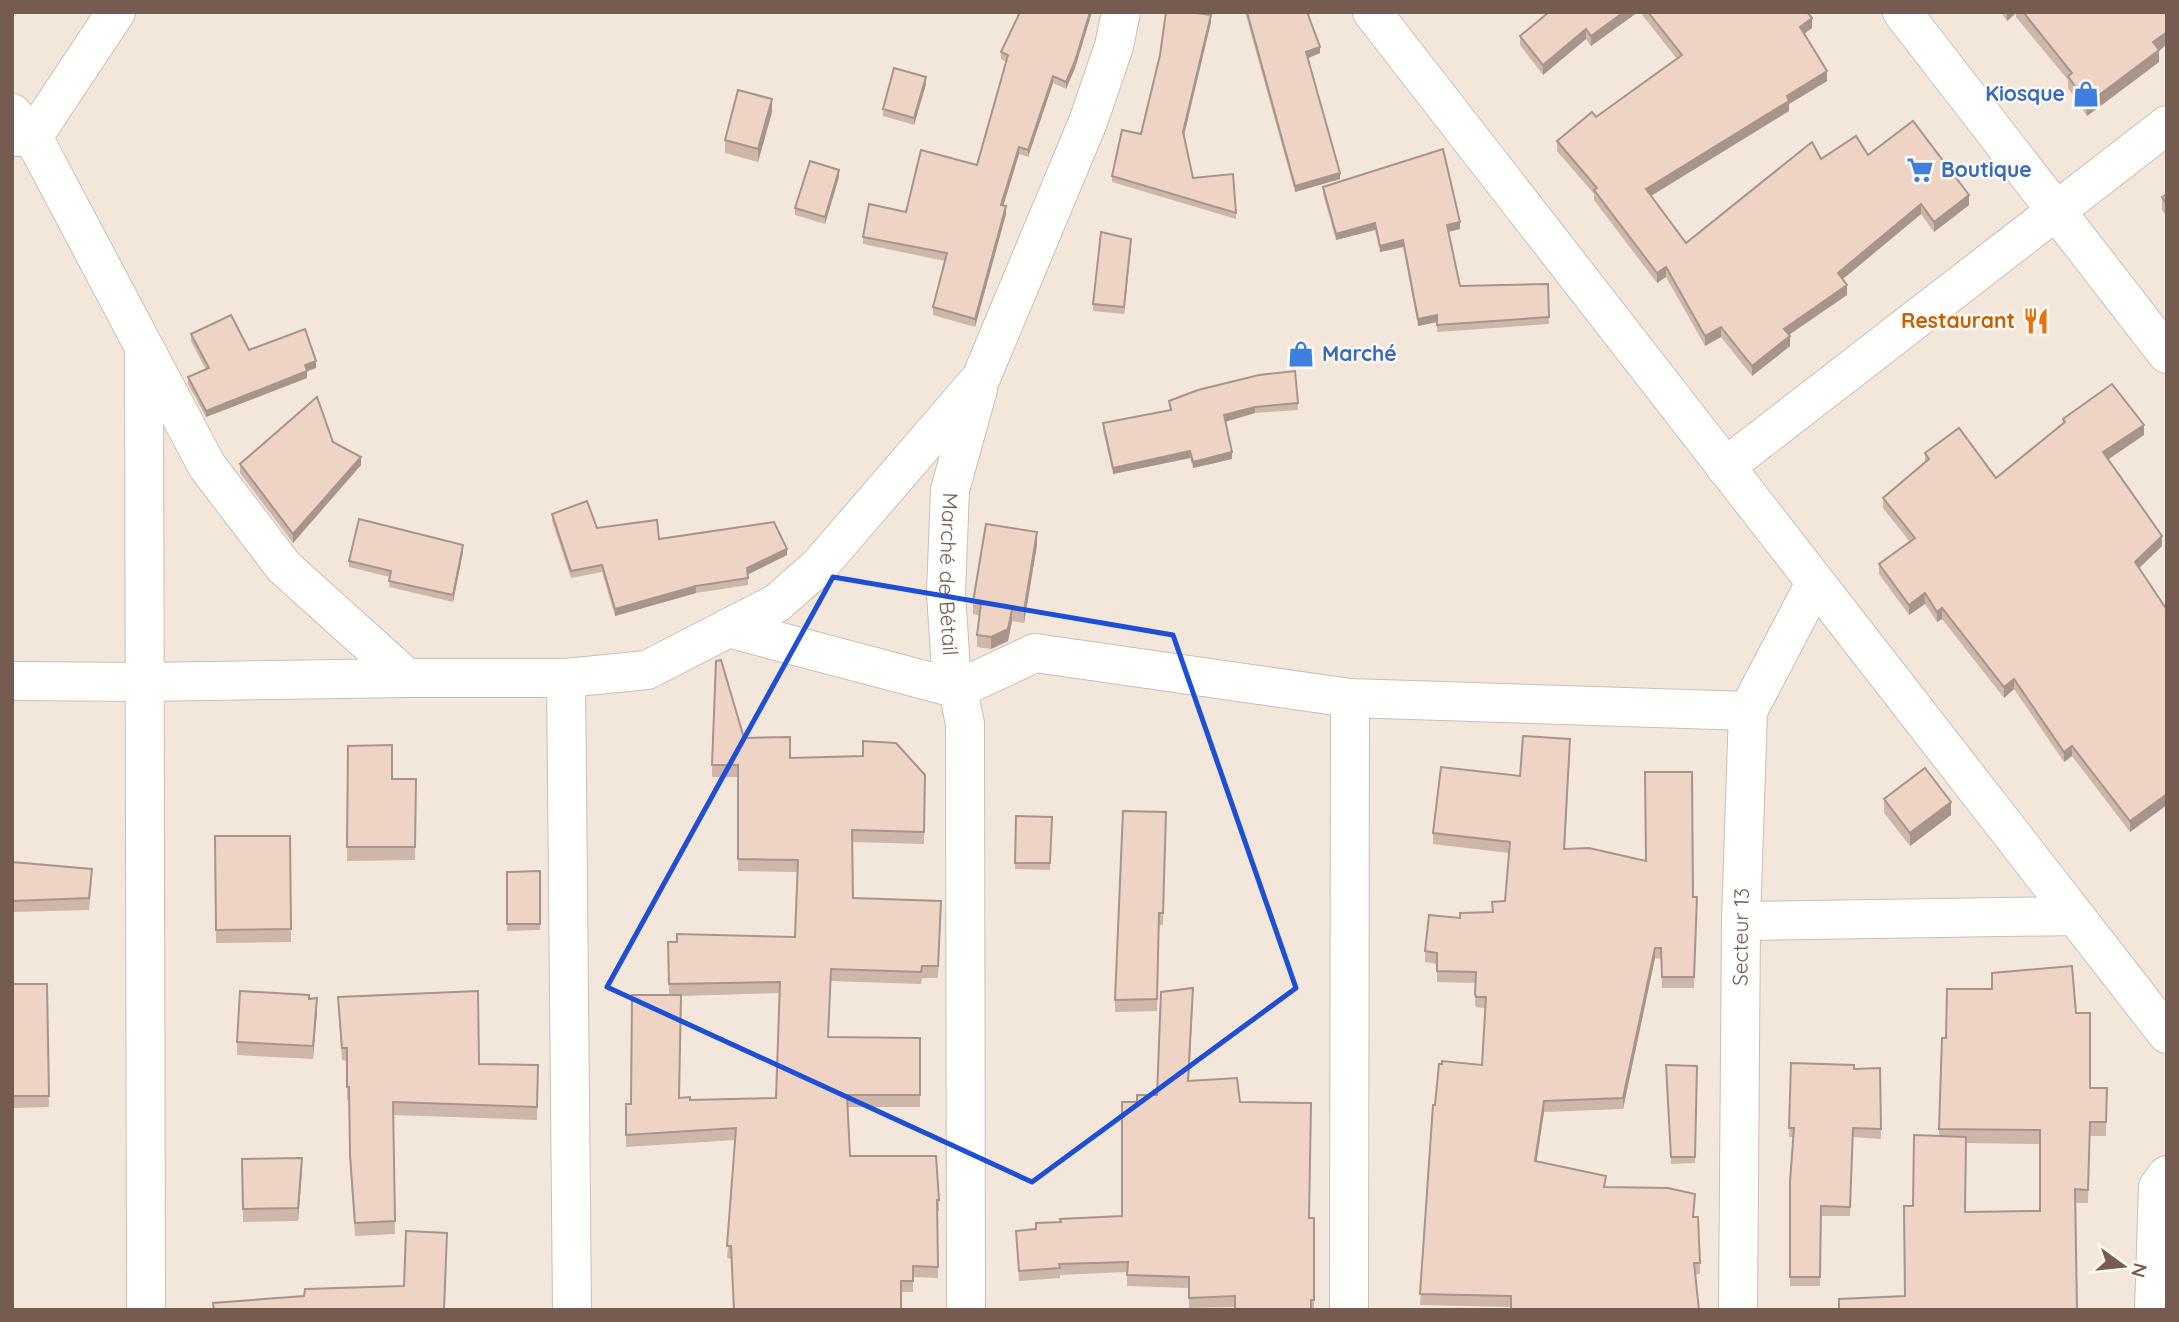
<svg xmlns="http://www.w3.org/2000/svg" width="2179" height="1322" font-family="Quicksand,sans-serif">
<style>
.residential{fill:#f3e7db}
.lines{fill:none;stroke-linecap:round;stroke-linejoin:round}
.minor-casing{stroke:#cdbdb2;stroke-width:40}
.minor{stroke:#fff;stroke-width:38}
.wall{fill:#ceb6aa;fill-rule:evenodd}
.shaded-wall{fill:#a7948b}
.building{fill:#efd4c6;stroke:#a7948b;stroke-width:2}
.marked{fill:none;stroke:#1d4ed8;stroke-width:5;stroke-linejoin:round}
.labels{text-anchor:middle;stroke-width:5;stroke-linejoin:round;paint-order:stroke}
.shop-label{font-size:21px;font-weight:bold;fill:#366cbe;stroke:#fef9f3;text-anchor:start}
.food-label{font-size:21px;font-weight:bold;fill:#c56008;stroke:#fef9f3;text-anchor:end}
.street-label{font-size:21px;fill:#765c50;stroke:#fef9f3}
</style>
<rect width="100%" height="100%" fill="#fbf5ec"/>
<rect class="residential" x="12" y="12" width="2155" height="1298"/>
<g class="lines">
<g class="minor-casing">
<g id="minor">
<path d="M1372 12 2167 1034"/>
<path d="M1902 12 2167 354"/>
<path d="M12 113 33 137 207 466 284 567 407 678H566L647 670 777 603 819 566 981 378 1088 122 1114 46 1121 12"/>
<path d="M12 137H33L116 12"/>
<path d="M144 352 146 1310"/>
<path id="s1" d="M978 389 950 490 946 593 951 670 958 689 1035 653 1350 698"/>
<path d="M1725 467 2167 125"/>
<path d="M728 628 958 689 965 724 966 1310"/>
<path d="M566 678 572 1310"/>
<path d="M12 681 144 682 407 678"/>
<path d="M1741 921 2074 916"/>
<path d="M1349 1310 1350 698 1748 711"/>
<path id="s2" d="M1738 1310 1741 921 1748 711 1815 583"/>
<path d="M2154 1310 2158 1187 2167 1175"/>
</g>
</g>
<use href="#minor" class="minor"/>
</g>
<g class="wall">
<path d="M1020 12H1092L1075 68 1066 89 1053 83 1028 157 1019 154 1003 206 1006 214 975 327 933 315V307L945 261 863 244V237L906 212 977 165 1006 62 1001 59V52Z"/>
<path d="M1245 12H1307L1320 53 1308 58 1340 179 1295 192Z"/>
<path d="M1638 12 1591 46 1586 39 1543 75 1520 45V36Z"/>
<path d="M1640 12H1807L1812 28 1804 34 1827 81 1789 104V111L1651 196 1686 243 1821 159 1868 155 1969 205 1934 232 1921 214 1843 279 1847 295 1789 335 1790 346 1752 376 1721 337 1705 346 1666 277 1657 283 1594 200V194L1557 151V141L1596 117 1677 59Z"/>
<path d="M2001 12H2167L2159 51V62L2087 116 2068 88V80L2016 17V13L2007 21Z"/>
<path d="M1211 22 1184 136 1193 178 1236 213V219L1112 182V176L1141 134Z"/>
<path d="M926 84 914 125 883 116V109Z"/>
<path d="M772 112 758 162 725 153V140Z"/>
<path d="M839 177 825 224 795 215V208Z"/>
<path d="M1323 187 1460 229 1449 232 1460 286 1548 284 1549 324 1437 332V322L1418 326 1403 247 1380 252 1375 230 1336 240 1323 194Z"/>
<path d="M2167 194V217L2162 210V197Z"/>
<path d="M1131 246 1124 314 1093 311V304Z"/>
<path d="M191 334 249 350 316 368 307 371V378L206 417 188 384V377L206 370 191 341Z"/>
<path d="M1169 401 1298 403V410L1255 413 1225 422 1232 459 1193 468 1190 458 1113 474 1103 430V423L1170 410Z"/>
<path d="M2063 419 2144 435 2108 459 2162 546 2139 568 2160 809 2130 832 2072 756 2064 762 2014 689 2004 698 1942 619 1937 622 1925 604 1909 615 1879 574V564L1910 542 1883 508V498L1925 462V453L1996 478 2063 423Z"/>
<path d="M333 442 361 465 293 543 240 473V464Z"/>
<path d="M552 514 597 528 659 539 787 555 748 574V585L696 593 615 616 602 572 571 578 552 521Z"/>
<path d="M1037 545 1024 623 1012 621 1008 641 991 649 977 647V635L980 616 973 614V602Z"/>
<path d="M463 552 453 602 389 587 390 577 349 567V561Z"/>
<path d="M744 738 790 758 925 775 924 844 852 842 853 898 941 913 938 978H922L921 984 831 981 828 1037 920 1038V1107H848L850 1156 939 1200V1211H937L938 1278 913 1277V1292H901L727 1258 735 1140 626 1147V1135L631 1104 669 995 668 942 795 937 797 872 738 871V777H712V765ZM780 993 776 1098 690 1100 679 1098 681 996Z"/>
<path d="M348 746 392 779H416L415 860 347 861Z"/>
<path d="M1570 750 1565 849 1693 897H1697L1694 988H1662L1661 959 1655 958 1623 1109 1544 1112 1536 1162 1606 1187 1694 1217 1700 1263V1274L1511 1307 1420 1305 1435 1105 1482 1065 1485 1008 1476 1007 1475 1005 1476 983 1437 982V964L1425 962V951L1460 918 1492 912V902L1505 901 1509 853 1433 844V833L1520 776Z"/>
<path d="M1884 799 1951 815 1910 846 1884 813Z"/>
<path d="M1166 812 1163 925H1159L1157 1011 1115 1012V1000Z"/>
<path d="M1016 816 1052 817 1050 870 1015 869Z"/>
<path d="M215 836H290L291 942 216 943Z"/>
<path d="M12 862 92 881 89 910 12 912Z"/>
<path d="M540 871V930L507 931V872Z"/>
<path d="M12 984H47L49 1107 12 1108Z"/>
<path d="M338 997 479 1064 538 1065 537 1120 393 1115 395 1234 355 1236 350 1168 349 1100H347V1061L342 1060Z"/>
<path d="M309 999 317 1011 313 1059 237 1055V1042Z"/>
<path d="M1193 999 1189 1081 1240 1102 1310 1218H1314V1310H1235V1307L1189 1308V1288L1127 1286V1272L1060 1275V1278L1019 1281 1016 1231 1036 1229 1061 1222 1122 1216 1137 1102 1157 1095Z"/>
<path d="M2076 1013 2090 1088H2107L2106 1136H2090L2088 1203H2075L1905 1296 1913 1206 1939 1136 1942 1038ZM1966 1143 2040 1144V1211L1965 1212Z"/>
<path d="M1791 1063 1854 1069 1880 1068 1881 1139 1853 1137 1850 1216H1821L1820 1286H1790V1182L1794 1137H1789Z"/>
<path d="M1666 1065 1697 1066 1695 1163 1671 1164Z"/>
<path d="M242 1159 302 1171 298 1221 243 1222Z"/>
</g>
<g class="shaded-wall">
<path d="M1090 12H1092L1075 68 1066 89V82Z"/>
<path d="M1624 12H1638L1591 46V36Z"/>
<path d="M2007 12H2016V13L2007 21Z"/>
<path d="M1211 15V22L1183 139V132Z"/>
<path d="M1812 18V28L1800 37V27Z"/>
<path d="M1586 29V39L1543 75V65Z"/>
<path d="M2167 32V44L2159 51V62L2087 116V104L2153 42Z"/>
<path d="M1320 47V53L1306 59V52Z"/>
<path d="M1827 71V81L1789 104V111L1646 199V189L1787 96Z"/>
<path d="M1053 76V83L1028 157V150Z"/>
<path d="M926 77V84L914 125V118Z"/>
<path d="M772 99V112L758 162V149Z"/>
<path d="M1019 147V154L1001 213V205Z"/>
<path d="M839 170V177L825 224V217Z"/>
<path d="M1340 173V179L1295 192V186Z"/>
<path d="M1969 195V205L1934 232V222Z"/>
<path d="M1921 204V214L1838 283V273Z"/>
<path d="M1006 206V214L975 327V319Z"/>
<path d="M1460 222V229L1447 232V225Z"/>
<path d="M1375 223V230L1336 240V234Z"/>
<path d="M1131 239V246L1124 314V307Z"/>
<path d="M1403 240V247L1380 252V246Z"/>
<path d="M1666 267V277L1657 283V273Z"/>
<path d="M1847 285V295L1784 338V329Z"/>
<path d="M1437 315V322L1418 326V319Z"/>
<path d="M1721 327V337L1705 346V336Z"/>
<path d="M1790 336V346L1752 376V366Z"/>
<path d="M316 361V368L305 372V365Z"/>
<path d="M307 371V378L206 417V411Z"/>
<path d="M1255 407V413L1224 422V415Z"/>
<path d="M2144 425V435L2103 463V452Z"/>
<path d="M1190 451V458L1113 474V468Z"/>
<path d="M1232 452V459L1193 468V462Z"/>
<path d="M361 457V465L293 543V534Z"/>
<path d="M1037 532V545L1024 623V611Z"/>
<path d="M2162 536V546L2135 572V562Z"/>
<path d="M463 545V552L453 602V595Z"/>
<path d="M787 549V555L747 575V568Z"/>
<path d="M696 586V593L615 616V609Z"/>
<path d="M1925 593V604L1909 615V605Z"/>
<path d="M1942 608V619L1937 622V612Z"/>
<path d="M1012 609V621L1008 641 991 649V637Z"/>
<path d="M2014 679V689L2004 698V687Z"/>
<path d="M2072 746V756L2064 762V752Z"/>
<path d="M2167 794V805L2130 832V821Z"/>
<path d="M1951 802V815L1910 846V833Z"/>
<path d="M1655 948V958L1623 1109V1098Z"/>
<path d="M317 998V1011L313 1059V1046Z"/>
<path d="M1544 1101V1112L1535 1172V1161Z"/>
<path d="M302 1158V1171L298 1221V1208Z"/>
</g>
<g class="building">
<path d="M1020 12H1090L1075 61 1066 82 1053 76 1028 150 1019 147 1001 205 1006 206 975 319 933 307 947 253 863 237 869 204 906 212 921 150 977 165 1008 55 1001 52Z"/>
<path d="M1166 12H1190L1211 15 1183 132 1193 178 1233 174 1236 213 1112 176 1122 130 1141 134 1160 55Z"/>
<path d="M1247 12H1307L1320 47 1306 52 1340 173 1295 186Z"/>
<path d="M1549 12H1624L1591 36 1586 29 1543 65 1520 36Z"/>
<path d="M1648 12H1807L1812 18 1800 27 1827 71 1787 96 1789 101 1646 189 1686 243 1812 142 1821 159 1856 136 1868 155 1913 121 1969 195 1934 222 1921 204 1838 273 1847 285 1784 329 1790 336 1752 366 1721 327 1705 336 1666 267 1657 273 1594 190 1597 188 1557 141 1592 112 1596 117 1682 55Z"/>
<path d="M2023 12H2167V32L2153 42 2159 50 2087 104 2068 76 2072 73Z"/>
<path d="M894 68 926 77 914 118 883 109Z"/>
<path d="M738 90 772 99 758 149 725 140Z"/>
<path d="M1443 149 1460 222 1447 225 1460 286 1548 284 1549 317 1437 325V315L1418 319 1403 240 1380 246 1375 223 1336 234 1323 187Z"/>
<path d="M810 161 839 170 825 217 795 208Z"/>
<path d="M2167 194V204L2162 197Z"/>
<path d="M1101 232 1131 239 1124 307 1093 304Z"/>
<path d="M231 315 249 350 305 329 316 361 305 365 307 371 206 411 188 377 209 368 191 334Z"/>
<path d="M1295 371 1298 403 1255 407 1224 415 1232 452 1193 462 1190 451 1113 468 1103 423 1171 410 1169 401 1198 390 1259 375Z"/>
<path d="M2112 384 2144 425 2103 452 2162 536 2135 562 2167 610V794L2130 821 2072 746 2064 752 2014 679 2004 687 1942 608 1937 612 1925 593 1909 605 1879 564 1915 538 1883 498 1929 459 1925 453 1959 428 1996 478 2065 422 2063 419Z"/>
<path d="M317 397 333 442 361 457 293 534 240 464Z"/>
<path d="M587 501 597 528 657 520 659 539 774 522 787 549 747 568 748 578 696 586 615 609 602 565 571 571 552 514Z"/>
<path d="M359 519 463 545 453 595 389 581 391 571 349 561Z"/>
<path d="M986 524 1037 532 1024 611 1012 609 1008 629 991 637 977 635 981 604 973 602Z"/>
<path d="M721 660 744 738 790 737V758L863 756V741L896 743 925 775 924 832 852 830 853 898 941 901 938 966H922L921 972 831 969 828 1037 920 1038V1095H847L850 1156H936L939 1200H937L938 1267 913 1266V1281H901V1310H734L731 1246H727L736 1128 626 1135V1104H631L632 995H681L679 1098 690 1097V1100L776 1098 780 982 669 984 668 942H677V934L795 937 798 860 738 859V765H712L716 661Z"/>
<path d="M1523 736 1570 739 1564 849 1589 848 1646 861 1645 772H1692L1693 897H1697L1694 977H1662L1661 948H1655L1623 1098 1544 1101 1535 1161 1606 1176 1604 1187 1668 1188 1695 1194 1693 1217H1698L1700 1263H1694L1699 1310H1511V1296L1420 1294 1433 1105H1435L1439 1064H1442V1061L1482 1065 1486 997H1476L1475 994 1476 972 1437 971V953L1425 951 1429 915 1460 918V913L1493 912 1492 902 1505 901 1510 842 1433 833 1441 767 1520 776Z"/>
<path d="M392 745V779H416L415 847H347L348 746Z"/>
<path d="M1925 768 1951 802 1910 833 1884 799Z"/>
<path d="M1123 811 1166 812 1163 913H1159L1157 999 1115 1000Z"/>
<path d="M1016 816 1052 817 1050 863H1015Z"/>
<path d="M215 836H290L291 929 216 930Z"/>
<path d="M12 862 92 869 89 898 12 901Z"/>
<path d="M540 871V924H507V872Z"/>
<path d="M2072 966 2076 1013H2090V1088H2107L2106 1122H2090L2088 1190 2075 1189 2077 1310H1839V1299L1905 1296 1904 1206H1913L1914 1135 1966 1137 1965 1212 2040 1211V1130L1939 1129 1942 1038H1946L1947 989H1992V973Z"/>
<path d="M12 984H47L49 1096H12Z"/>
<path d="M1193 988 1188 1081 1237 1078 1240 1102 1311 1103 1309 1218H1314V1300H1311V1310H1235V1296L1189 1298V1277L1127 1275 1128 1262 1059 1264 1060 1268 1019 1271 1016 1231 1036 1229V1223L1061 1222 1060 1219 1122 1216V1102H1137V1095H1157L1161 992Z"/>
<path d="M240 991 309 995V999L317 998 313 1046 237 1042Z"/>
<path d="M478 991 479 1064 538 1065 537 1107 393 1102 395 1221 355 1223 350 1155 349 1087H347V1048H342L338 997Z"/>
<path d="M1791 1063 1854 1065V1069L1880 1068 1881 1129 1853 1128 1850 1207 1821 1206 1820 1277H1790V1182L1794 1128H1789Z"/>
<path d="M1666 1065 1697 1066 1695 1157H1671Z"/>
<path d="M302 1158 298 1208 243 1209 242 1159Z"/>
<path d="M406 1231 447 1233 444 1310H214L213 1303 304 1296 305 1289 404 1286Z"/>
</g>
<path class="marked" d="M833 577 1173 635 1296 988 1032 1182 607 987Z"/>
<defs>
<g id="shop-bare" transform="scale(2.1)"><path d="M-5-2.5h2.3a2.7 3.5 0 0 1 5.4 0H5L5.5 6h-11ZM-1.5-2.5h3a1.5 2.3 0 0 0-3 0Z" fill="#3f7fe0" stroke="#fef9f3" stroke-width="2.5" paint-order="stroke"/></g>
<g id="supermarket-bare" transform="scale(2.1)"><path d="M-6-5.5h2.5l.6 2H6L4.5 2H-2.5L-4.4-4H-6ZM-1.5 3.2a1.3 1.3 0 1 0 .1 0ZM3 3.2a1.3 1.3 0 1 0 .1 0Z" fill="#3f7fe0" stroke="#fef9f3" stroke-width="2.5" paint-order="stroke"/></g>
<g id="restaurant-bare" transform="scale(2.1)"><path d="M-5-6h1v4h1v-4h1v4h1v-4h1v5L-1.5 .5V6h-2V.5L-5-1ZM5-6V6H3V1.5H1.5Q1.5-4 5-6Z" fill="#e8710a" stroke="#fef9f3" stroke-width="2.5" paint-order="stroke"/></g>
</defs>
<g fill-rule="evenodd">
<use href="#shop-bare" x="2086" y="94"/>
<use href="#supermarket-bare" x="1920" y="170"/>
<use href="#restaurant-bare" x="2036" y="321"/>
<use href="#shop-bare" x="1301" y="354"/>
</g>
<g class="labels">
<g class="shop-label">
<text x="2065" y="101" text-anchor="end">Kiosque</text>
<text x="1941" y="177">Boutique</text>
<text x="1322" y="361">Marché</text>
</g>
<g class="food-label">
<text x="2015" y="328">Restaurant</text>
</g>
<g class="street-label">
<text dy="7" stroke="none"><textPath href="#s1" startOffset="189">Marché de Bétail</textPath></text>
<text dy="7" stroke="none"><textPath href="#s2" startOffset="373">Secteur 13</textPath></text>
</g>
</g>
<rect width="2179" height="1322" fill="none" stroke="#765c50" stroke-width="28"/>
<g transform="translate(2123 1266) rotate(105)" stroke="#fef9f3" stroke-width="5" paint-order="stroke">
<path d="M0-5L12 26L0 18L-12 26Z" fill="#765c50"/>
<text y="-10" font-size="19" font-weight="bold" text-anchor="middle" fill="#765c50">N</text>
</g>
</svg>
